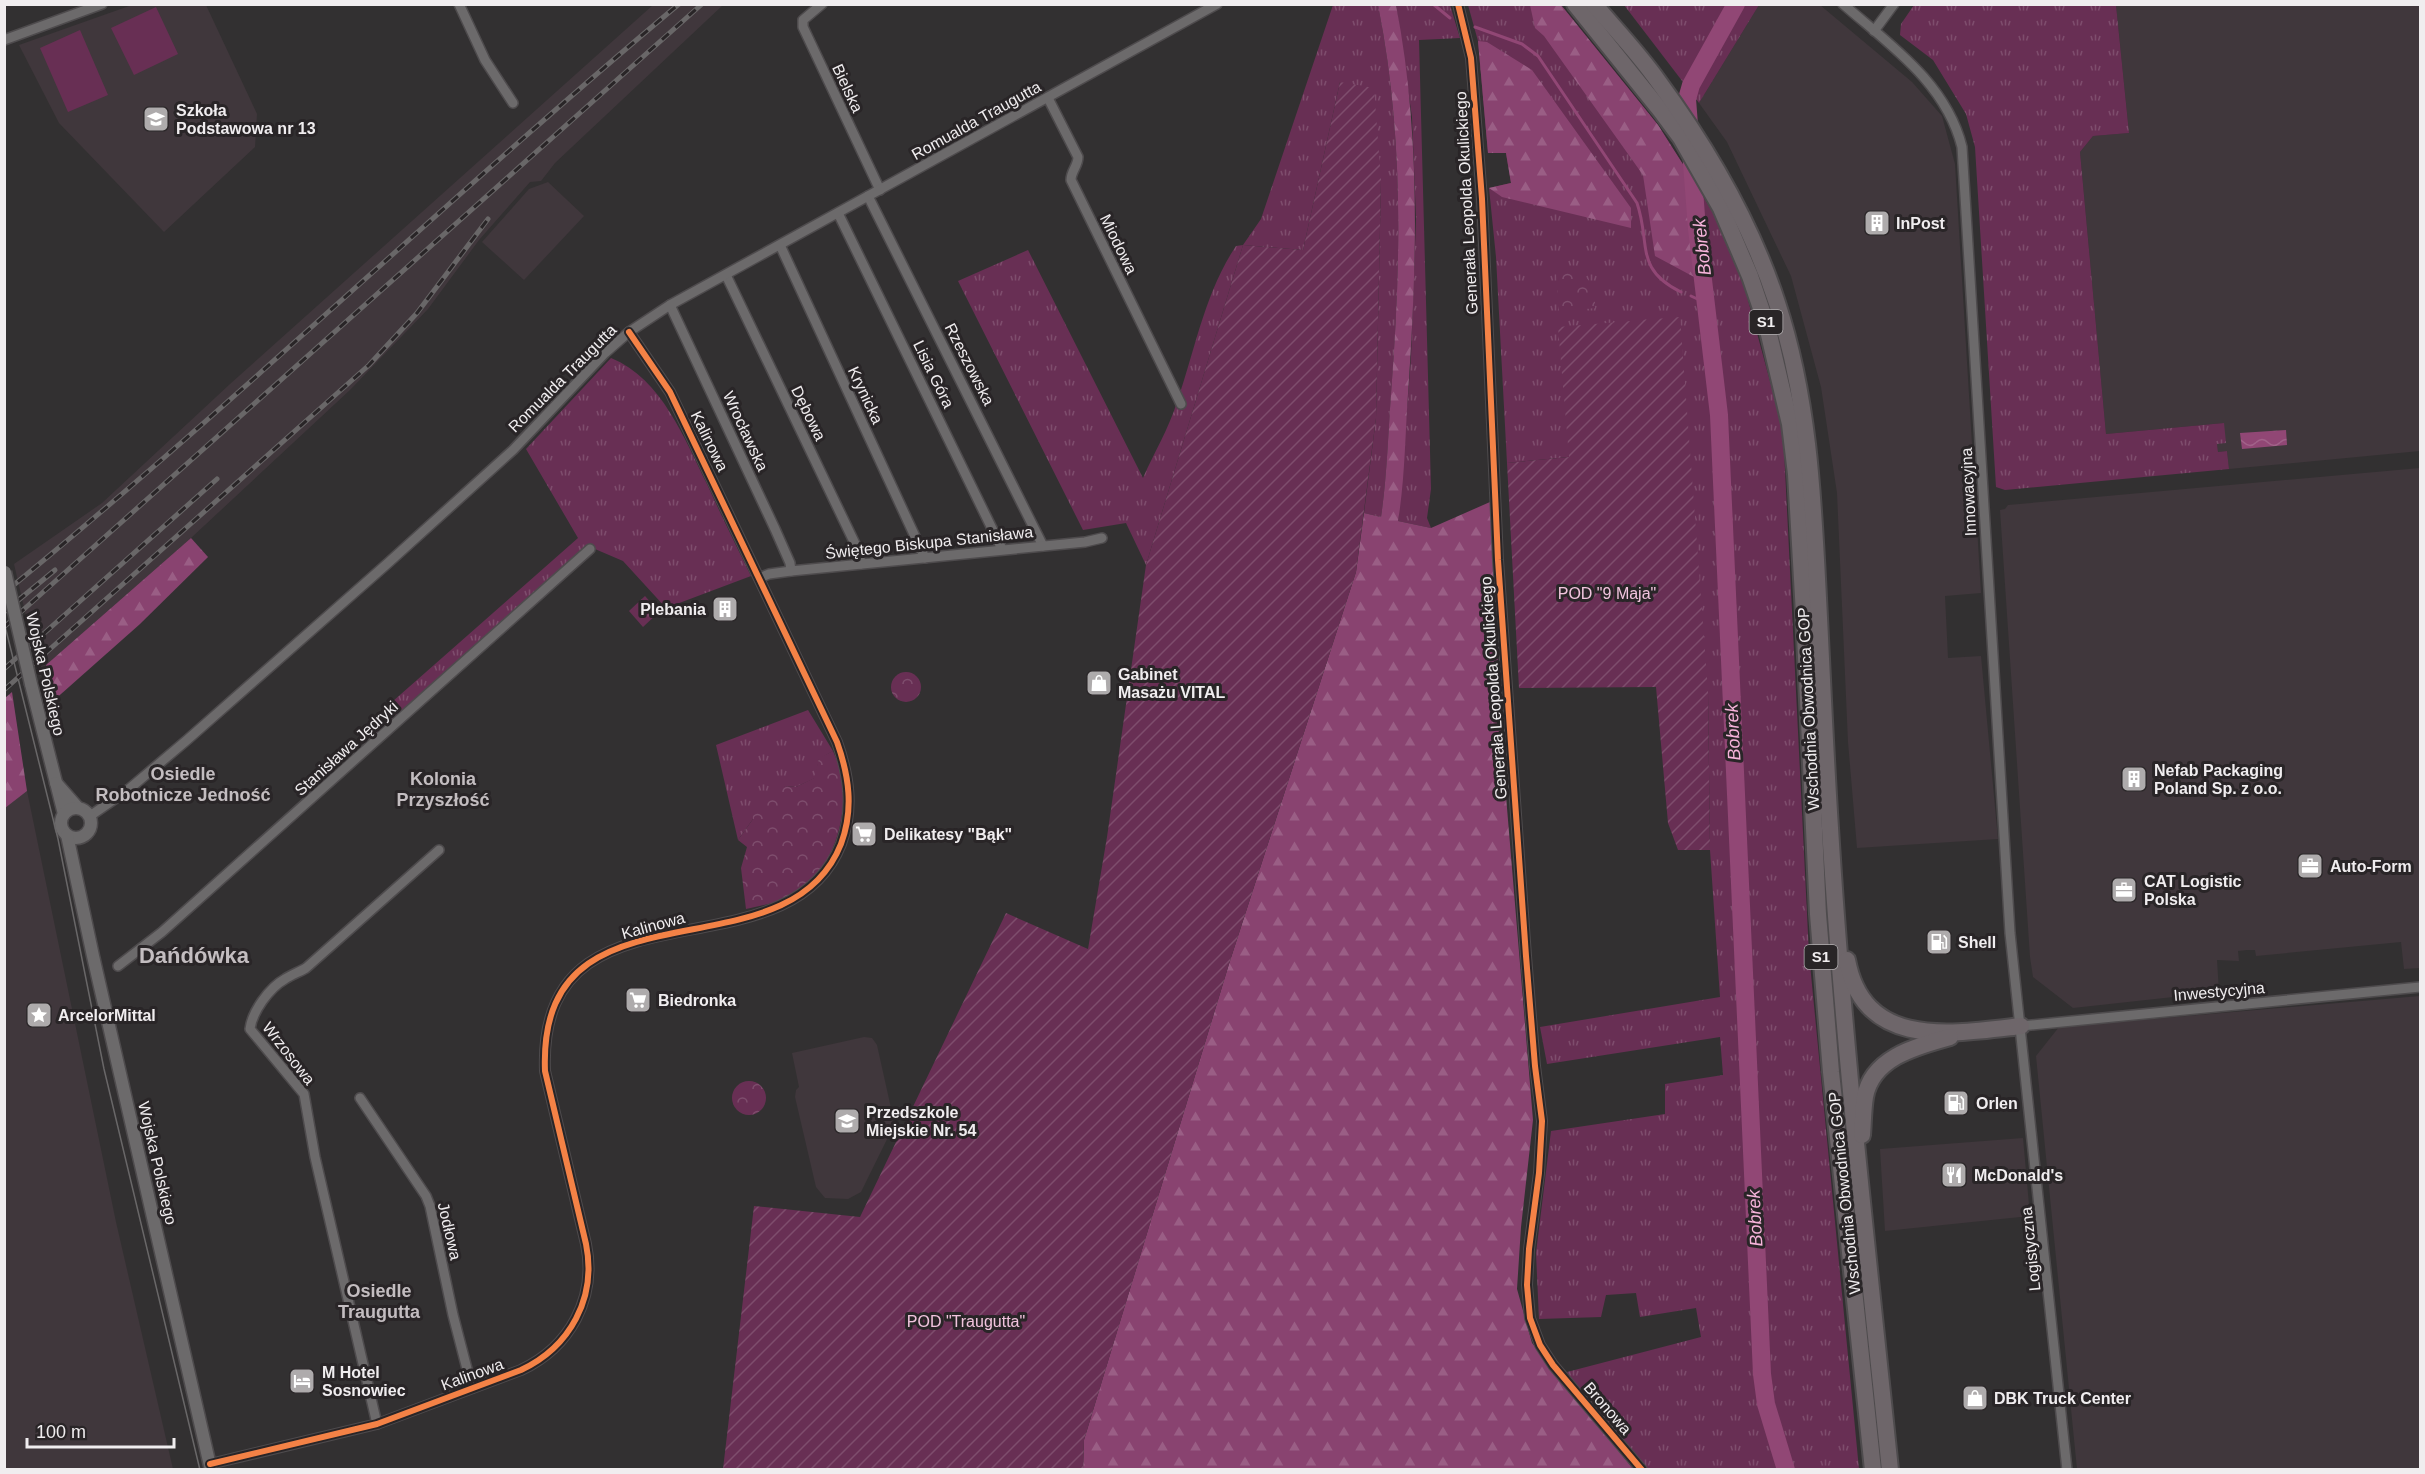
<svg xmlns="http://www.w3.org/2000/svg" width="2425" height="1474" font-family="Helvetica,sans-serif">
<style>
.built{fill:#40373c}
.grass{fill:url(#grass-tufts)}
.forest{fill:url(#forest-firs)}
.park{fill:url(#park-crowns)}
.garden{fill:url(#garden-furrows)}
.pitch{fill:#682f54}
.water{fill:url(#water-waves)}
.lines{fill:none;stroke-linecap:round;stroke-linejoin:round}
.stream{stroke:#914775;stroke-width:3}
.river{stroke:#914775;stroke-width:18}
.minor-casing{stroke:#4e4b4d;stroke-width:12}
.secondary-casing{stroke:#4e4b4d;stroke-width:15}
.motorway-casing{stroke:#4e4b4d;stroke-width:20}
.minor{stroke:#6c6a6b;stroke-width:9}
.secondary{stroke:#6c6a6b;stroke-width:12}
.motorway{stroke:#6e666a;stroke-width:16}
.tram{stroke:#696768;stroke-width:1.5}
.rail-casing{stroke:#696768;stroke-width:5}
.rail{stroke:#292527;stroke-width:3;stroke-dasharray:9;stroke-linecap:butt}
.secondary-bridge-casing{stroke:#4e4b4d;stroke-width:15;stroke-linecap:butt}
.secondary-bridge{stroke:#6c6a6b;stroke-width:12}
.cycleway-casing{stroke:#292527;stroke-width:10}
.cycleway{stroke:#f48246;stroke-width:6}
.labels{text-anchor:middle;stroke-width:6;stroke-linejoin:round;paint-order:stroke}
.shield{fill:#292527;stroke:#b4b1b3;stroke-width:1.5}
.shield-label{font-size:15px;font-weight:bold;fill:#f0edef}
.street-label{font-size:16px;fill:#f0edef;stroke:#292527}
.poi-label{font-size:16px;font-weight:bold;fill:#f0edef;stroke:#292527;text-anchor:start}
.park-label{font-size:16px;fill:#f2c4de;stroke:#292527}
.water-label{font-size:18px;font-style:italic;fill:#f7b4db;stroke:#292527}
.neighbourhood-label{font-size:18px;font-weight:bold;fill:#c3bdc0;stroke:#292527}
.district-label{font-size:22px;font-weight:bold;fill:#c3bdc0;stroke:#292527}
</style>
<defs>
<pattern id="grass-tufts" width="24" height="20" patternUnits="userSpaceOnUse" patternTransform="scale(1.5)"><rect width="24" height="20" fill="#682f54"/><path d="M3 7l-1-3M5 7V3M7 7l1-3M15 17l-1-3M17 17v-4M19 17l1-3" fill="none" stroke="#7e4d6d"/></pattern>
<pattern id="forest-firs" width="22" height="20" patternUnits="userSpaceOnUse" patternTransform="scale(1.5)"><rect width="22" height="20" fill="#894370"/><path d="M5 1l3.5 6h-7zM16 11l3.5 6h-7z" fill="#9a5e85"/></pattern>
<pattern id="park-crowns" width="20" height="18" patternUnits="userSpaceOnUse" patternTransform="scale(1.5)"><rect width="20" height="18" fill="#682f54"/><path d="M2 6a3 3 0 1 1 6 0M12 15a3 3 0 1 1 6 0" fill="none" stroke="#7e4d6d"/></pattern>
<pattern id="garden-furrows" width="10" height="10" patternUnits="userSpaceOnUse" patternTransform="scale(1.5)"><rect width="10" height="10" fill="#682f54"/><path d="M-1 1l2-2M0 10L10 0M9 11l2-2" fill="none" stroke="#7e4d6d"/></pattern>
<pattern id="water-waves" width="16" height="10" patternUnits="userSpaceOnUse" patternTransform="scale(1.5)"><rect width="16" height="10" fill="#914775"/><path d="M0 5q4-4 8 0t8 0" fill="none" stroke="#a16289"/></pattern>
</defs>
<rect width="100%" height="100%" fill="#323031"/>
<g class="built">
<path d="M132 5H206L257 114 255 147 164 232 59 123 19 45Z"/>
<path d="M653 5H723L555 163 541 181 530 182 479 240 428 309 350 390 191 538 46 665 40 677 14 564 102 503 230 384Z"/>
<path d="M1759 5H1820L1912 82 1942 116 1955 164 1981 593 1945 596 1948 658 1981 656 1998 839 1857 848 1848 742 1837 493 1821 387 1791 276 1727 142 1699 103Z"/>
<path d="M2116 5H2420V451L2229 469 2227 451 2218 452 2217 444 2224 423 2106 434 2080 152 2093 136 2129 133Z"/>
<path d="M548 182 584 216 524 280 482 242 529 189Z"/>
<path d="M2420 468V972V968L2404 969 2401 942 2256 956 2255 950H2247L2238 951 2239 961 2217 960 2219 992 2073 1008 2033 977 2030 957 2000 510 2005 509 2008 505Z"/>
<path d="M27 791 116 1222 173 1469H5L4 808Z"/>
<path d="M2420 996V1469H2077L2036 1056 2059 1027Z"/>
<path d="M864 1037 872 1038 877 1045 893 1117 892 1129 861 1192 848 1199 825 1198 816 1187 795 1097 796 1090 799 1087 792 1053Z"/>
<path d="M2023 1138 2030 1216 1885 1231 1880 1149Z"/>
</g>
<g class="grass">
<path d="M1333 5H1378C1404 135 1401 263 1391 395 1388 435 1387 477 1381 517L1364 513 1376 418 1381 180 1340 82 1303 250 1243 245 1146 565 1126 523 1083 530 958 281 1028 250 1143 478C1154 453 1169 428 1177 402 1195 350 1205 292 1236 246L1243 245 1261 219Z"/>
<path d="M1396 5H1450L1460 38 1419 40 1431 489 1427 518 1431 528 1398 521 1411 357 1416 219 1412 117Z"/>
<path d="M1468 5H1561L1658 125 1712 211 1742 278 1783 429 1809 954 1859 1469H1633L1587 1409 1567 1372 1701 1337 1696 1308 1640 1317 1636 1293 1606 1295 1601 1317 1539 1319 1536 1253 1551 1131 1665 1114V1084L1723 1075 1720 1037 1547 1064 1540 1027 1720 997 1710 850 1708 691 1569 457 1507 463 1496 257 1489 188 1511 183 1506 153H1488L1478 41Z"/>
<path d="M1624 5H1759L1699 103Z"/>
<path d="M1914 5H2116L2129 133 2093 136 2080 152 2106 434 2224 423 2226 443 2217 444 2218 452 2227 451 2229 469 2005 490 1996 487 1975 147 1966 114 1933 60 1900 35 1901 24Z"/>
<path d="M611 358C662 379 684 438 707 484 721 515 736 545 751 576L666 608 623 561 588 546 378 734 367 724 578 538 526 449Z"/>
<path d="M808 710 833 751 819 759 815 778 796 787 785 786 753 819 738 840 716 745Z"/>
</g>
<g class="forest">
<path d="M1378 5H1396C1421 133 1417 264 1408 394 1405 436 1405 479 1398 521L1431 528 1490 502 1502 748 1533 1120 1521 1227 1517 1289 1532 1343 1633 1469 1083 1470 1084 1440 1229 964 1356 572 1364 513 1381 517C1387 477 1388 435 1391 394 1401 263 1404 135 1378 5Z"/>
<path d="M1530 5H1561L1658 125 1686 169 1696 278 1655 256 1643 175 1544 36 1535 28Z"/>
<path d="M1478 41 1487 42 1532 70 1631 208V228L1502 197 1489 188 1511 183 1506 153H1488Z"/>
<path d="M191 538 208 557 140 624 52 702 46 665Z"/>
<path d="M12 692 27 791 5 808V698Z"/>
</g>
<g class="park">
<path d="M1556 271 1582 272 1595 289V308L1559 312Z"/>
<path d="M645 596 659 612 643 627 629 611Z"/>
<circle cx="906" cy="687" r="15"/>
<path d="M833 751C836 759 841 768 842 777 849 823 829 883 782 900 771 904 758 906 746 909L741 868 747 847 738 840 753 819 752 811 768 792 785 786 796 787 814 778 819 758Z"/>
<circle cx="749" cy="1098" r="17"/>
</g>
<g class="garden">
<path d="M1340 82 1374 88 1381 180 1376 418 1356 572 1229 964 1131 1286 1084 1440 1083 1469H723L754 1206 860 1217 1006 913 1088 949 1107 837 1146 565 1243 245 1303 250Z"/>
<path d="M1680 317 1708 691 1710 850H1678L1668 823 1656 687 1519 688 1507 463 1569 457 1558 327Z"/>
</g>
<g class="pitch">
<path d="M156 7 178 54 134 75 111 28Z"/>
<path d="M80 30 108 95 68 112 40 48Z"/>
</g>
<path class="water" d="M2286 430 2287 445 2242 449 2240 433Z"/>
<g class="lines">
<g class="stream">
<path d="M1433 4 1450 18"/>
<path d="M1475 27 1522 44 1538 56 1637 203C1651 244 1634 269 1681 292"/>
<path d="M1691 296 1706 303"/>
</g>
<path class="river" d="M1736 4 1691 85 1687 99 1697 229 1719 415 1762 1374 1766 1404 1786 1470"/>
<g class="minor-casing">
<g id="minor">
<path d="M459 4 485 60 513 103"/>
<path d="M822 4 803 20V27L880 190"/>
<path d="M1458 4 1471 58 1482 199 1498 560 1526 956 1535 1066 1542 1121 1539 1173 1529 1249 1527 1285 1530 1318 1540 1345 1553 1365 1642 1470"/>
<path d="M1843 4C1890 45 1946 83 1962 147L2010 933 2067 1470"/>
<path d="M1874 31 1894 4"/>
<path d="M4 40 102 4"/>
<path d="M1048 98 1078 157C1078 166 1071 171 1071 180L1181 404"/>
<path d="M868 196 1043 546"/>
<path d="M838 213 1002 549"/>
<path d="M780 245 925 558"/>
<path d="M726 275 859 552 861 564"/>
<path d="M670 305 775 529 790 563 791 571"/>
<path d="M759 578 769 574 791 571 1085 542 1102 538"/>
<path d="M90 816 129 789 187 740 388 563 513 450 605 353 629 332 670 305 1217 4"/>
<path d="M118 966 162 932 590 549"/>
<path d="M2021 1026 2420 987"/>
<path d="M360 1098 426 1196 430 1206 453 1315 472 1388"/>
<path d="M377 1424 315 1157 304 1094 250 1029C252 1012 269 988 285 979 291 975 299 972 306 968L439 850"/>
<path d="M210 1464 377 1424 521 1370C570 1347 597 1298 586 1244L545 1071C537 869 786 983 841 844 854 809 849 776 837 742L670 392 629 332"/>
</g>
</g>
<g class="secondary-casing">
<g id="secondary">
<path d="M31 684 64 814"/>
<path d="M56 783 77 807"/>
<circle cx="76" cy="823" r="15"/>
<path d="M67 835 93 956 211 1470"/>
</g>
</g>
<g class="motorway-casing">
<g id="motorway">
<path d="M1575 4 1661 111 1681 138 1721 208 1750 276 1767 326 1790 424 1796 474 1804 614 1818 914 1831 1072 1873 1470"/>
<path d="M1594 4C1616 30 1639 54 1658 81 1708 149 1751 223 1777 303 1809 400 1813 498 1818 598 1822 675 1825 752 1830 828 1843 1043 1868 1256 1890 1470"/>
<path d="M1847 960C1864 1050 1952 1034 2021 1026"/>
<path d="M1862 1135C1863 1123 1863 1109 1865 1097 1872 1057 1918 1046 1950 1037"/>
</g>
</g>
<use href="#minor" class="minor"/>
<use href="#secondary" class="secondary"/>
<use href="#motorway" class="motorway"/>
<path class="tram" d="M4 622 58 839 104 1069 200 1470"/>
<g class="rail-casing">
<g id="rail">
<path d="M4 593C235 404 450 196 679 4"/>
<path d="M4 612 55 570"/>
<path d="M4 627 702 4"/>
<path d="M4 669 217 479"/>
<path d="M4 690 369 365 417 313 488 219"/>
</g>
</g>
<use href="#rail" class="rail"/>
<g class="secondary-bridge-casing">
<path id="secondary-bridge" d="M5 572 31 684"/>
</g>
<use href="#secondary-bridge" class="secondary-bridge"/>
<g class="cycleway-casing">
<g id="cycleway">
<path d="M1458 4 1471 58 1482 199 1498 560 1526 956 1535 1066 1542 1121 1539 1173 1529 1249 1527 1285 1530 1318 1540 1345 1553 1365 1642 1470"/>
<path d="M210 1464 377 1424 521 1370C570 1347 597 1298 586 1244L545 1071C537 869 786 983 841 844 854 809 849 776 837 742L670 392 629 332"/>
</g>
</g>
<use href="#cycleway" class="cycleway"/>
</g>
<defs>
<g id="school-square" transform="scale(1.35)"><rect x="-9" y="-9" width="18" height="18" rx="4" fill="#aeabac" stroke="#292527"/><path d="M0-5L7-2L0 1L-7-2ZM-4 1L0 2.5L4 1V4Q0 6-4 4Z" fill="#fff"/></g>
<g id="building-square" transform="scale(1.35)"><rect x="-9" y="-9" width="18" height="18" rx="4" fill="#aeabac" stroke="#292527"/><path d="M-4-6H4V6H1V3H-1V6H-4ZM-2.5-4.3h1.7v1.8h-1.7ZM.8-4.3h1.7v1.8H.8ZM-2.5-1h1.7V.8h-1.7ZM.8-1h1.7V.8H.8Z" fill="#fff"/></g>
<g id="shop-square" transform="scale(1.35)"><rect x="-9" y="-9" width="18" height="18" rx="4" fill="#aeabac" stroke="#292527"/><path d="M-5-2.5h2.3a2.7 3.5 0 0 1 5.4 0H5L5.5 6h-11ZM-1.5-2.5h3a1.5 2.3 0 0 0-3 0Z" fill="#fff"/></g>
<g id="supermarket-square" transform="scale(1.35)"><rect x="-9" y="-9" width="18" height="18" rx="4" fill="#aeabac" stroke="#292527"/><path d="M-6-5.5h2.5l.6 2H6L4.5 2H-2.5L-4.4-4H-6ZM-1.5 3.2a1.3 1.3 0 1 0 .1 0ZM3 3.2a1.3 1.3 0 1 0 .1 0Z" fill="#fff"/></g>
<g id="office-square" transform="scale(1.35)"><rect x="-9" y="-9" width="18" height="18" rx="4" fill="#aeabac" stroke="#292527"/><path d="M-6-3h4V-5.5h4V-3h4V5H-6ZM-1-4.5V-3h2v-1.5ZM-6 0V1H6V0Z" fill="#fff"/></g>
<g id="fuel-square" transform="scale(1.35)"><rect x="-9" y="-9" width="18" height="18" rx="4" fill="#aeabac" stroke="#292527"/><path d="M-5.5-6h7V0h2V4h1.3V-2.5L3-4.5l.8-.8L6-3V5H2.5V1h-1V6h-7ZM-4.2-4.7v3.2H.2V-4.7Z" fill="#fff"/></g>
<g id="sight-square" transform="scale(1.35)"><rect x="-9" y="-9" width="18" height="18" rx="4" fill="#aeabac" stroke="#292527"/><path d="M0-6L1.8-2.2L6-1.7L2.9 1.2L3.7 5.4L0 3.3L-3.7 5.4L-2.9 1.2L-6-1.7L-1.8-2.2Z" fill="#fff"/></g>
<g id="restaurant-square" transform="scale(1.35)"><rect x="-9" y="-9" width="18" height="18" rx="4" fill="#aeabac" stroke="#292527"/><path d="M-5-6h1v4h1v-4h1v4h1v-4h1v5L-1.5 .5V6h-2V.5L-5-1ZM5-6V6H3V1.5H1.5Q1.5-4 5-6Z" fill="#fff"/></g>
<g id="hotel-square" transform="scale(1.35)"><rect x="-9" y="-9" width="18" height="18" rx="4" fill="#aeabac" stroke="#292527"/><path d="M-6-4.5h1.5V1H6V5H4.5V3h-9V5H-6ZM-4 0a1.8 1.8 0 1 1 3.6 0ZM.5 0V-2.5h3Q6-2.5 6 0Z" fill="#fff"/></g>
</defs>
<g fill-rule="evenodd">
<use href="#school-square" x="156" y="119"/>
<use href="#building-square" x="1877" y="223"/>
<use href="#building-square" x="725" y="609"/>
<use href="#shop-square" x="1099" y="683"/>
<use href="#building-square" x="2134" y="779"/>
<use href="#supermarket-square" x="864" y="834"/>
<use href="#office-square" x="2310" y="866"/>
<use href="#office-square" x="2124" y="890"/>
<use href="#fuel-square" x="1939" y="942"/>
<use href="#supermarket-square" x="638" y="1000"/>
<use href="#sight-square" x="39" y="1015"/>
<use href="#fuel-square" x="1956" y="1103"/>
<use href="#school-square" x="847" y="1121"/>
<use href="#restaurant-square" x="1954" y="1175"/>
<use href="#hotel-square" x="302" y="1381"/>
<use href="#shop-square" x="1975" y="1398"/>
</g>
<g class="labels">
<g class="shield">
<rect x="1749.5" y="310" width="33" height="24" rx="4.5"/>
<rect x="1804.5" y="945" width="33" height="24" rx="4.5"/>
</g>
<g class="shield-label">
<text x="1766" y="327">S1</text>
<text x="1821" y="962">S1</text>
</g>
<g class="street-label">
<text transform="translate(848 88) rotate(65)" y="6">Bielska</text>
<text transform="translate(976 120) rotate(-29)" y="6">Romualda Traugutta</text>
<text transform="translate(1466 203) rotate(-93)" y="6">Generała Leopolda Okulickiego</text>
<text transform="translate(1119 244) rotate(64)" y="6">Miodowa</text>
<text transform="translate(970 364) rotate(63)" y="6">Rzeszowska</text>
<text transform="translate(934 374) rotate(64)" y="6">Lisia Góra</text>
<text transform="translate(562 378) rotate(-45)" y="6">Romualda Traugutta</text>
<text transform="translate(866 395) rotate(65)" y="6">Krynicka</text>
<text transform="translate(809 413) rotate(64)" y="6">Dębowa</text>
<text transform="translate(746 431) rotate(65)" y="6">Wrocławska</text>
<text transform="translate(710 441) rotate(64)" y="6">Kalinowa</text>
<text transform="translate(1968 492) rotate(-93)" y="6">Innowacyjna</text>
<text transform="translate(929 542) rotate(-6)" y="6">Świętego Biskupa Stanisława</text>
<text transform="translate(46 674) rotate(77)" y="6">Wojska Polskiego</text>
<text transform="translate(1493 688) rotate(-94)" y="6">Generała Leopolda Okulickiego</text>
<text transform="translate(1808 709) rotate(-93)" y="6">Wschodnia Obwodnica GOP</text>
<text transform="translate(346 748) rotate(-42)" y="6">Stanisława Jędryki</text>
<text transform="translate(653 925) rotate(-15)" y="6">Kalinowa</text>
<text transform="translate(2219 991) rotate(-5)" y="6">Inwestycyjna</text>
<text transform="translate(289 1053) rotate(52)" y="6">Wrzosowa</text>
<text transform="translate(158 1163) rotate(77)" y="6">Wojska Polskiego</text>
<text transform="translate(1844 1193) rotate(-96)" y="6">Wschodnia Obwodnica GOP</text>
<text transform="translate(450 1231) rotate(77)" y="6">Jodłowa</text>
<text transform="translate(2030 1249) rotate(-96)" y="6">Logistyczna</text>
<text transform="translate(472 1374) rotate(-20)" y="6">Kalinowa</text>
<text transform="translate(1608 1408) rotate(49)" y="6">Bronowa</text>
</g>
<g class="poi-label">
<text x="176" y="116">Szkoła<tspan x="176" dy="18">Podstawowa nr 13</tspan></text>
<text x="1896" y="229">InPost</text>
<text x="706" y="615" text-anchor="end">Plebania</text>
<text x="1118" y="680">Gabinet<tspan x="1118" dy="18">Masażu VITAL</tspan></text>
<text x="2154" y="776">Nefab Packaging<tspan x="2154" dy="18">Poland Sp. z o.o.</tspan></text>
<text x="884" y="840">Delikatesy "Bąk"</text>
<text x="2330" y="872">Auto-Form</text>
<text x="2144" y="887">CAT Logistic<tspan x="2144" dy="18">Polska</tspan></text>
<text x="1958" y="948">Shell</text>
<text x="658" y="1006">Biedronka</text>
<text x="58" y="1021">ArcelorMittal</text>
<text x="1976" y="1109">Orlen</text>
<text x="866" y="1118">Przedszkole<tspan x="866" dy="18">Miejskie Nr. 54</tspan></text>
<text x="1974" y="1181">McDonald's</text>
<text x="322" y="1378">M Hotel<tspan x="322" dy="18">Sosnowiec</tspan></text>
<text x="1994" y="1404">DBK Truck Center</text>
</g>
<g class="park-label">
<text x="1607" y="599">POD "9 Maja"</text>
<text x="966" y="1327">POD "Traugutta"</text>
</g>
<g class="water-label">
<text transform="translate(1702 247) rotate(-96)" y="6">Bobrek</text>
<text transform="translate(1733 732) rotate(-93)" y="6">Bobrek</text>
<text transform="translate(1755 1218) rotate(-93)" y="6">Bobrek</text>
</g>
<g class="neighbourhood-label">
<text x="183" y="780">Osiedle<tspan x="183" dy="21">Robotnicze Jedność</tspan></text>
<text x="443" y="785">Kolonia<tspan x="443" dy="21">Przyszłość</tspan></text>
<text x="379" y="1297">Osiedle<tspan x="379" dy="21">Traugutta</tspan></text>
</g>
<g class="district-label">
<text x="194" y="963">Dańdówka</text>
</g>
</g>
<rect width="2425" height="1474" fill="none" stroke="#f0edef" stroke-width="12"/>
<path d="M27 1438v9h147v-9" fill="none" stroke="#f0edef" stroke-width="3"/>
<text x="36" y="1438" font-size="18" fill="#f0edef" stroke="#292527" stroke-width="4.5" paint-order="stroke">100 m</text>
</svg>
